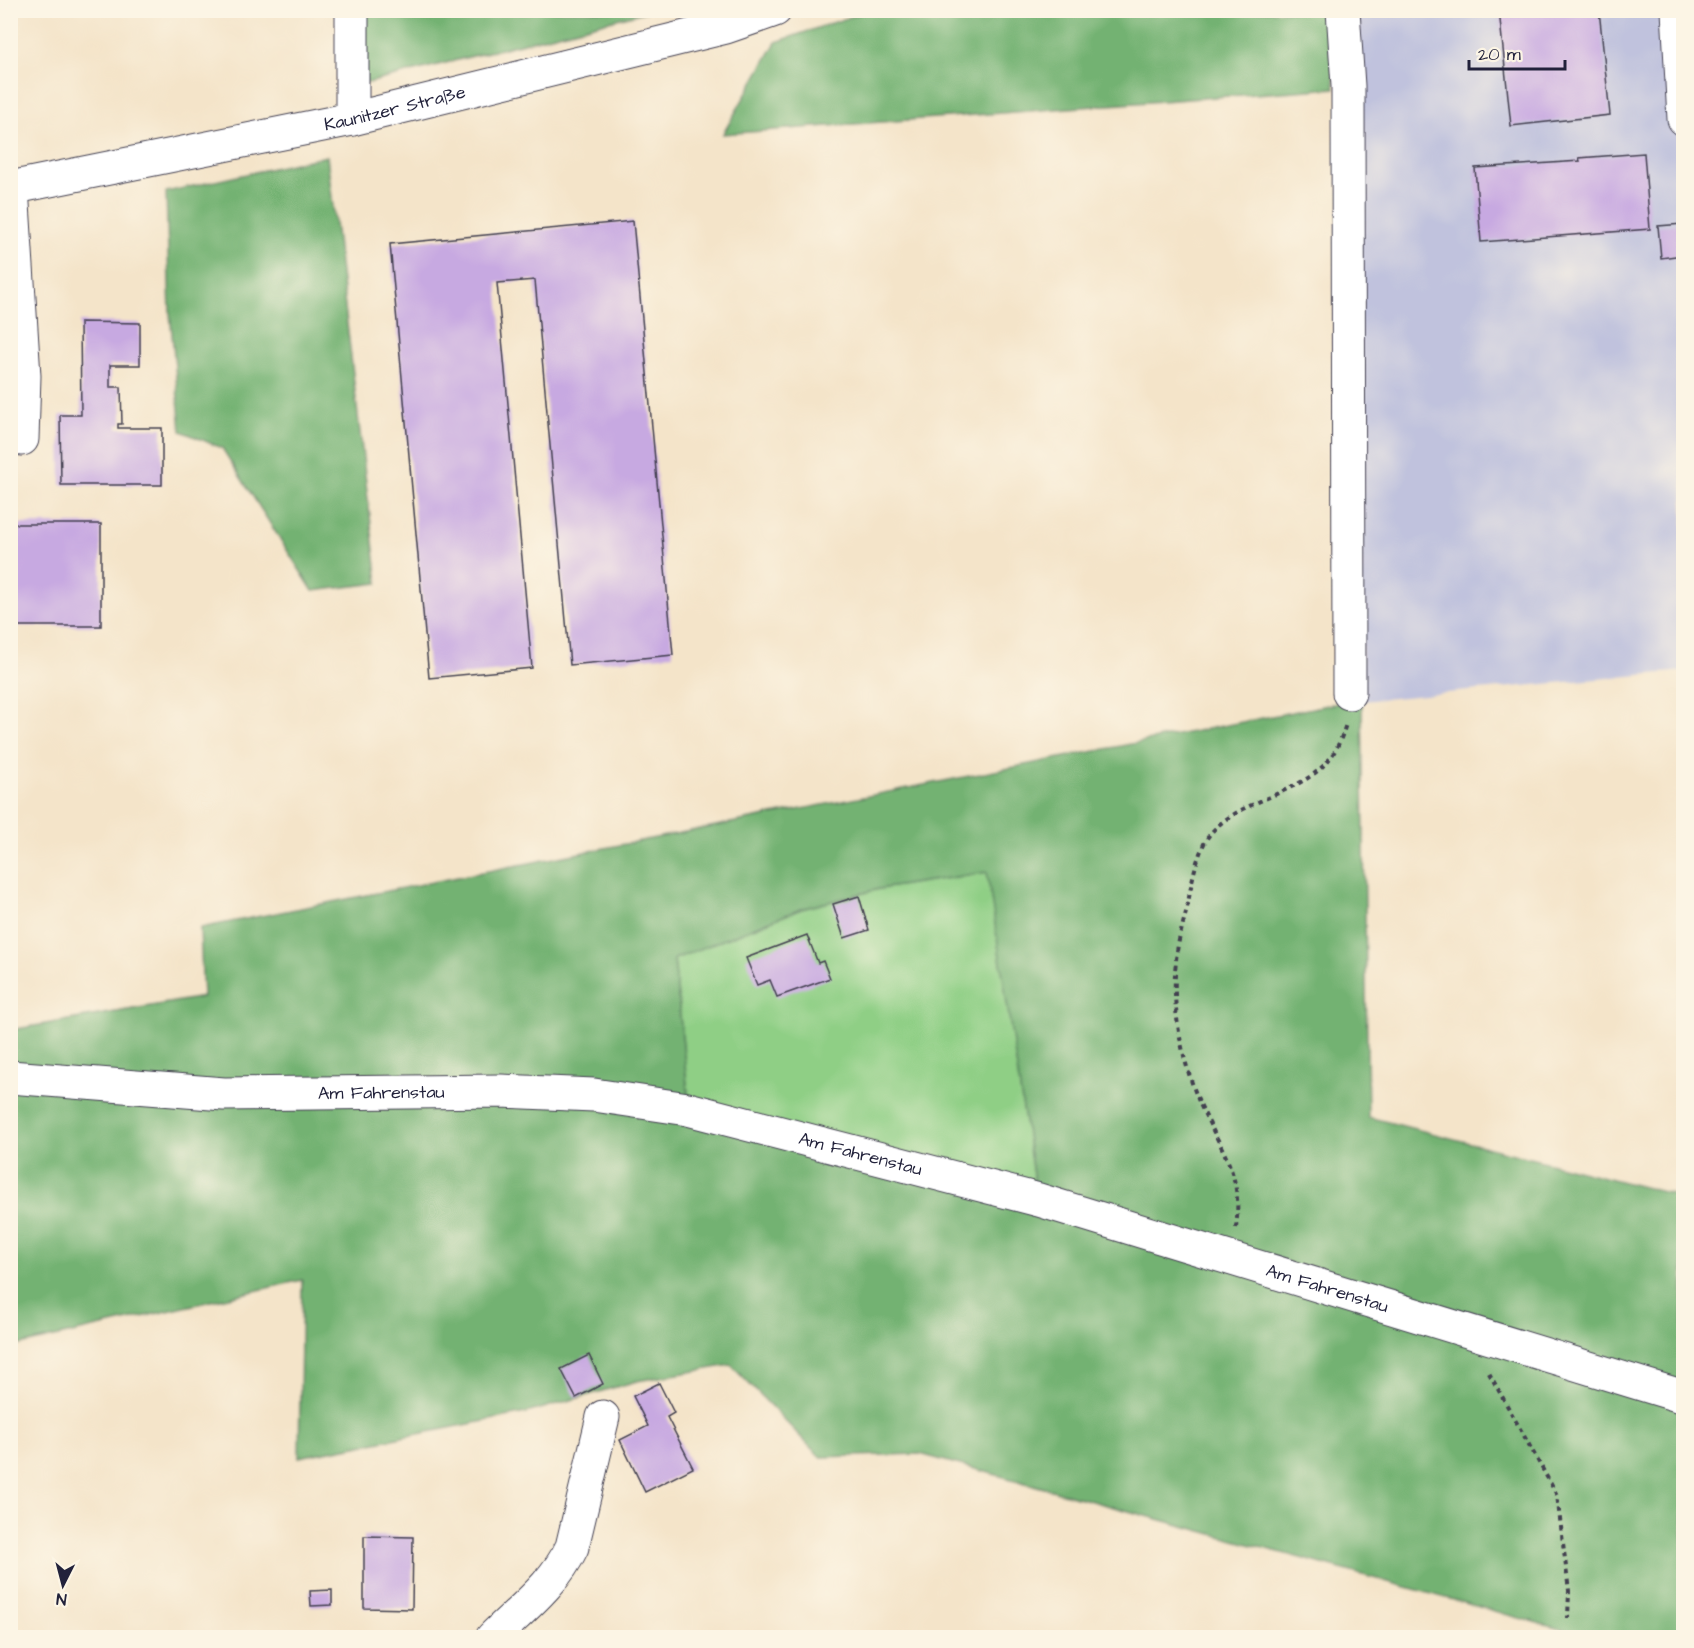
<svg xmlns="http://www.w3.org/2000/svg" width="1694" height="1648" font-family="'Architects Daughter',sans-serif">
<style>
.industrial{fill:#c0c2dd}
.green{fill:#8fcf85;stroke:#587860;stroke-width:1.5}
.forest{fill:#73b272;stroke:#4a6a56;stroke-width:1.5;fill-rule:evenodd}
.building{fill:#c7a9e1}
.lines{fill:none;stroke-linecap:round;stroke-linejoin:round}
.minor-casing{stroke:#423f50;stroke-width:35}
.path{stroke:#423f50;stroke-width:4;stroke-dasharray:4.5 4.5;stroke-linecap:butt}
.minor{stroke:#fff;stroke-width:33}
.labels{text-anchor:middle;stroke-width:4.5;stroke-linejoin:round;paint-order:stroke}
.street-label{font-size:18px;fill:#22223b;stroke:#fcf5e5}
</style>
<rect width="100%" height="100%" fill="#fcf5e5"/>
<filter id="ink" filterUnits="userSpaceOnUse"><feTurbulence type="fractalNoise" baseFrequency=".0167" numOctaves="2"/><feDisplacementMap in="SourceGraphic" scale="12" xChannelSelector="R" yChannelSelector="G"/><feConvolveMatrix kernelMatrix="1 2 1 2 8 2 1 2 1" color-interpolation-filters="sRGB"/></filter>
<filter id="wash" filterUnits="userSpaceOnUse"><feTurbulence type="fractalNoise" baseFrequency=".008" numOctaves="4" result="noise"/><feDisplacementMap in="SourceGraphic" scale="24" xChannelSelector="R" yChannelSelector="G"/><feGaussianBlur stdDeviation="1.35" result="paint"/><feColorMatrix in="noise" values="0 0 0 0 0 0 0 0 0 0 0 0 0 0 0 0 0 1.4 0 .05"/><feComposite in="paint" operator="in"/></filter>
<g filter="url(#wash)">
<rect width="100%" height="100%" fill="#f4e4c9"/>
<path class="industrial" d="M1357 11H1683V671L1362 701Z"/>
<path class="green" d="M988 872 1036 1195 689 1104 674 959 801 909 879 889Z"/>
<g class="forest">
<path d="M364 10 648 11 364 84Z"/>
<path d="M867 11H1325L1335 88 723 134 776 42Z"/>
<path d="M327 156 378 583 313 591 222 448 181 431 170 313 166 192Z"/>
<path d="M1362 701 1368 1117 1683 1197V1637H1589L920 1454 820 1457 731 1365 637 1381 526 1413 299 1457 302 1280 11 1347V1030L203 997 200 928 1338 703ZM987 872 1036 1194 689 1104 674 959 801 909 879 889Z"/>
</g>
<g id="blocks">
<g class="building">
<path d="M1499 10H1599L1610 115 1511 126Z"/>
<path d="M1644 153 1650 229 1481 242 1475 168 1580 161 1579 158Z"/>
<path d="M633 221 673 655 570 665 535 280 497 283 532 668 429 678 390 244Z"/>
<path d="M1683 224V255L1661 258 1658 226Z"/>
<path d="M80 322 140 323V365H110V387H121L122 424H118V428H162V485H61L60 415H81Z"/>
<rect x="10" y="524" width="91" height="102"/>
<path d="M859 896 869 930 844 938 833 904Z"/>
<path d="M807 935 818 963 823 961 830 978 777 997 770 980 757 985 746 958Z"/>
<path d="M589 1355 603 1384 576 1398 561 1369Z"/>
<path d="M659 1383 674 1413 667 1417 693 1468 645 1492 620 1440 648 1426 633 1396Z"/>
<path d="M364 1536 413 1537 412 1609 364 1608Z"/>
<path d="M332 1590V1605L311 1606 310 1591Z"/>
</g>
</g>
</g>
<g filter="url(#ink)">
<use href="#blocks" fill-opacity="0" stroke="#423f50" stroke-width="1.5"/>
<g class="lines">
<g class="minor-casing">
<g id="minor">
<path d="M352 10V119"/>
<path d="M1343 10 1348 86 1349 693"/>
<path d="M1678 10 1684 119"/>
<path id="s1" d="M10 188 352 119 726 27 775 10"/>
<path d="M12 188 24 376 22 439"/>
<path id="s2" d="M10 1077 224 1094 501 1091 594 1095 688 1109 1039 1200 1684 1397"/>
<path d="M492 1638C520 1610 555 1584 572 1547L603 1417"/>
</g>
</g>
<g class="path">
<path d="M1236 1228C1243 1172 1221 1151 1200 1104 1182 1062 1171 1007 1176 961 1177 943 1183 925 1187 908 1191 887 1194 866 1203 846 1221 804 1290 798 1322 767 1335 755 1341 740 1346 724"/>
<path d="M1489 1373 1557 1495 1569 1591 1568 1618"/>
</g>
<use href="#minor" class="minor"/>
</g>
</g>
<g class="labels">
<g class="street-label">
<text dy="6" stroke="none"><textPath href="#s1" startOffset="393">Kaunitzer Straße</textPath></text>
<text dy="6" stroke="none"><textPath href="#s2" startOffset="372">Am Fahrenstau</textPath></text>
<text dy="6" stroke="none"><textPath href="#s2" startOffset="858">Am Fahrenstau</textPath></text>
<text dy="6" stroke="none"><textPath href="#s2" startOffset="1344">Am Fahrenstau</textPath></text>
</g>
</g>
<rect width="1694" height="1648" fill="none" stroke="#fcf5e5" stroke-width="36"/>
<g transform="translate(63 1585) rotate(186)" stroke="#fcf5e5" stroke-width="4.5" paint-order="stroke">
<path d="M0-4.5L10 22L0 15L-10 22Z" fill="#22223b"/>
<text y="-9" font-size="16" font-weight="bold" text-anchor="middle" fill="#22223b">N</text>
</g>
<path d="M1469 60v9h96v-9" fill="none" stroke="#22223b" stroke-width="3"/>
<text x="1478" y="60" font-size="18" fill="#22223b" stroke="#fcf5e5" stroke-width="4.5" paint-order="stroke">20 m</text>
</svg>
